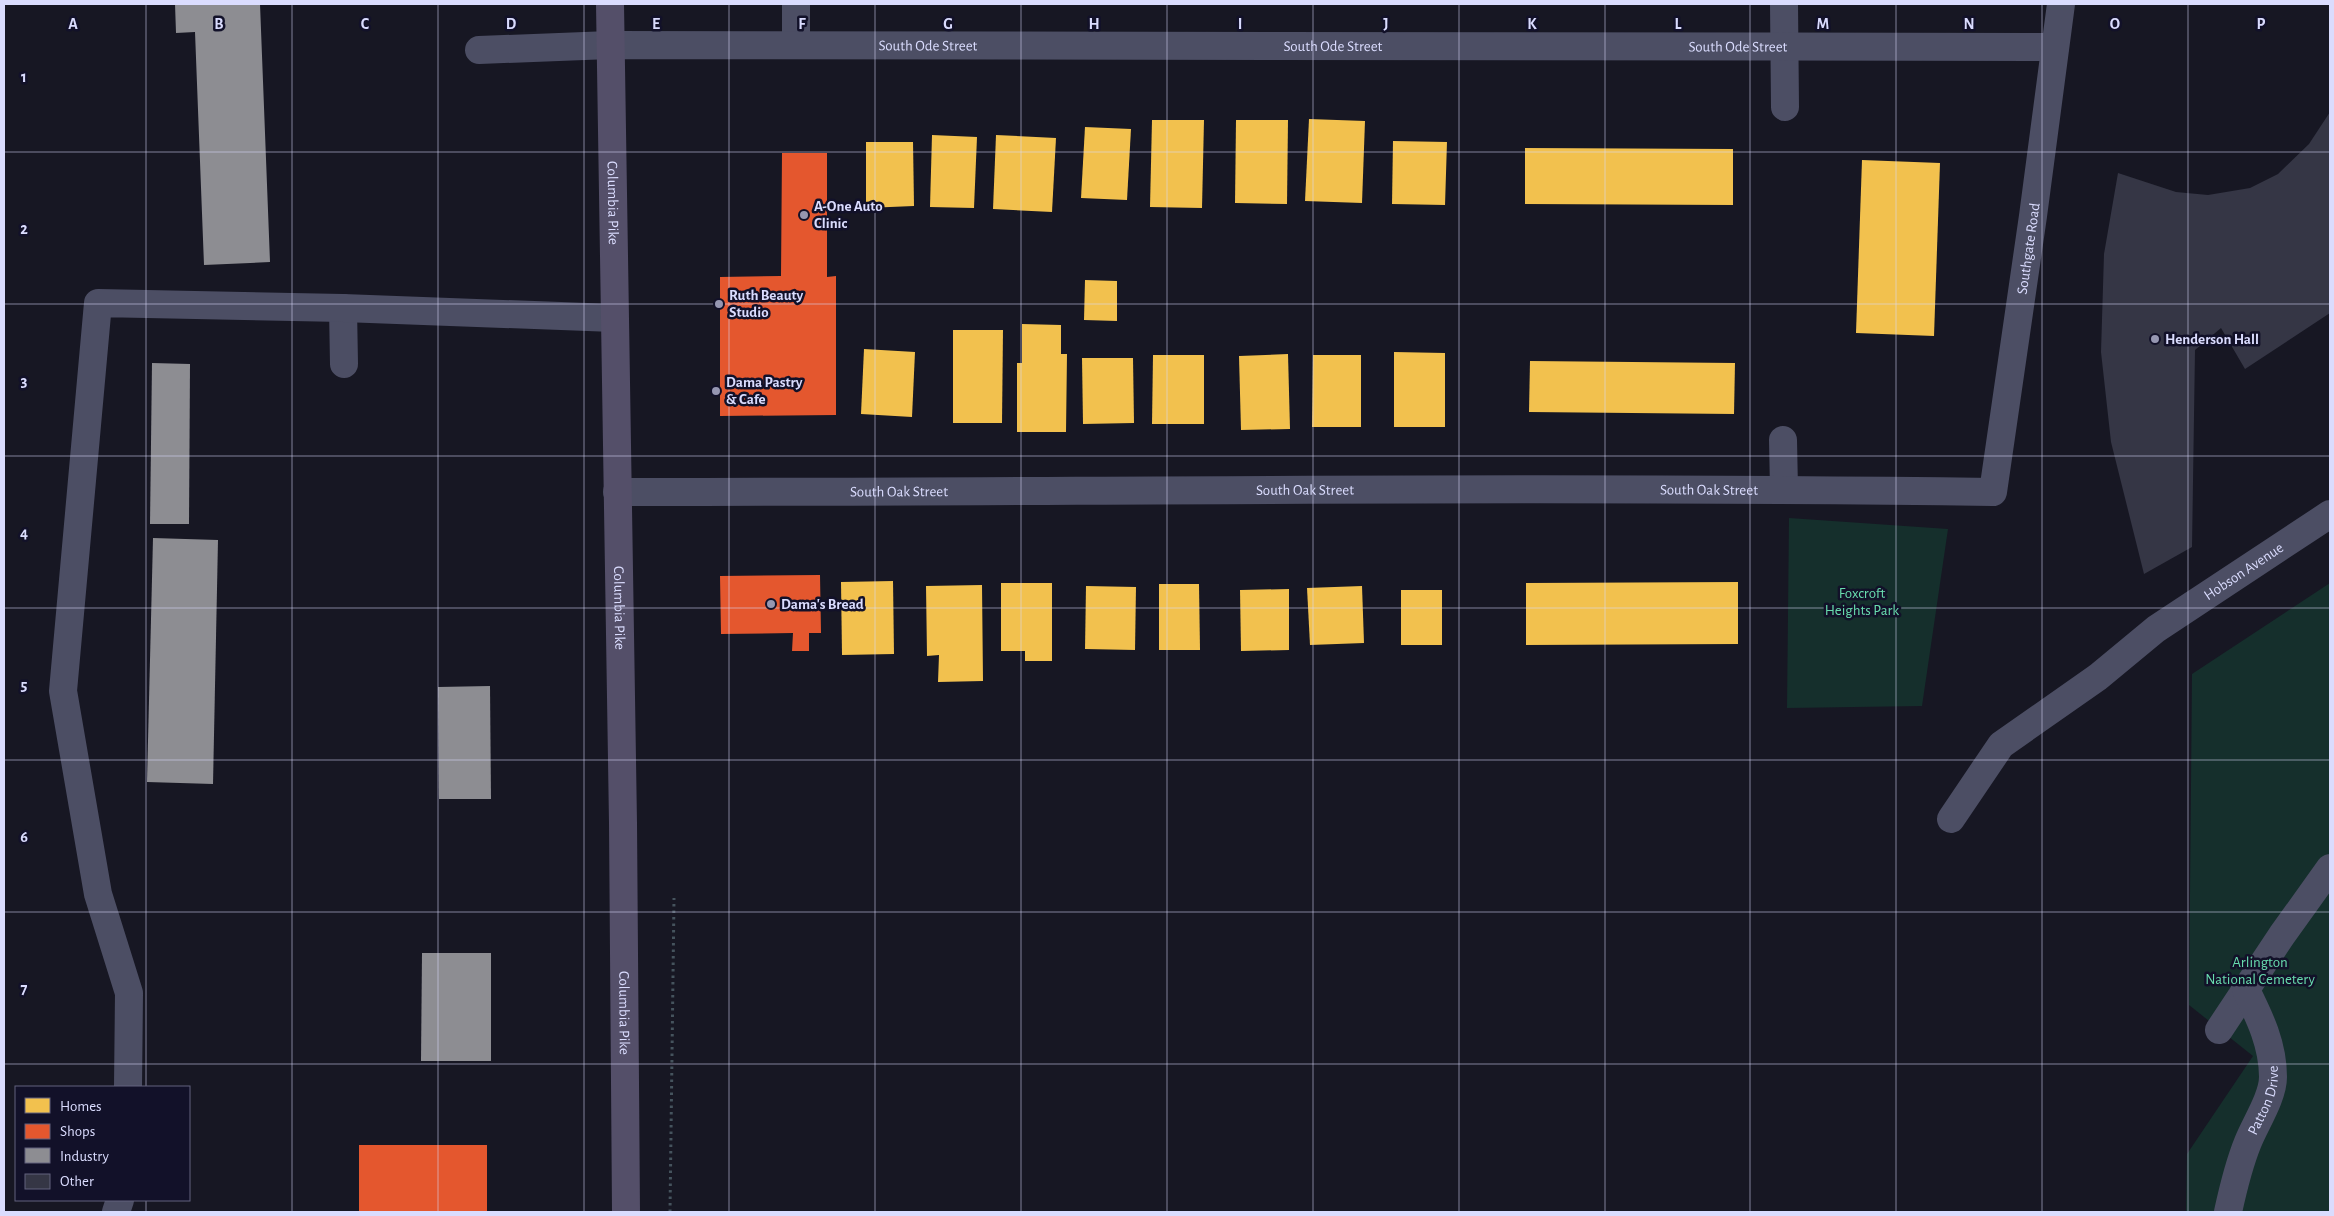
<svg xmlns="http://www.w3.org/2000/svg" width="2334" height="1216" font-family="'Alegreya Sans',sans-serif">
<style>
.green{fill:#152f2c}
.homes{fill:#f2c14e}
.shops{fill:#e4572e}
.industry{fill:#8d8d92}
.building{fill:#353645}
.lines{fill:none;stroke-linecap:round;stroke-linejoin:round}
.path{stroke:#45535d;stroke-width:3;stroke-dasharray:2.5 4;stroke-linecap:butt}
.minor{stroke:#4c4e64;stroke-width:28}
.major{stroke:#544f69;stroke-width:28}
.grid{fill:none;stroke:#dadcfe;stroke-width:1;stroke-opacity:0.55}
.poi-dot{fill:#9697b1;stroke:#121129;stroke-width:2}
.labels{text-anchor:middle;stroke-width:5;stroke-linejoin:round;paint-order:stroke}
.street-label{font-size:15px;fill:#dadcfe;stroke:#121129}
.poi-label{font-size:15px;font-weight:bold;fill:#dadcfe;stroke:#121129;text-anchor:start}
.park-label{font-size:15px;fill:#68dcae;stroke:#121129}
.grid-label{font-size:16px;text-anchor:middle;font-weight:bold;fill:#dadcfe;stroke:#121129;stroke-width:5;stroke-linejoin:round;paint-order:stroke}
</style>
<rect width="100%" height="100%" fill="#171723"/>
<g class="green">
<path d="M1789 518 1948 529 1922 706 1787 708Z"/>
<path d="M2330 583V1212H2186L2187 1154 2253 1056 2189 1005 2192 674Z"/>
</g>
<g class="homes">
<path d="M1309 119 1365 121 1362 203 1305 201Z"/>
<path d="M1152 120H1204L1202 208 1150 207Z"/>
<path d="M1236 120H1288L1287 204 1235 203Z"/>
<path d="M1085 127 1131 129 1127 200 1081 198Z"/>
<path d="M932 135 977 137 974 208 930 207Z"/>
<path d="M996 135 1056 138 1052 212 993 209Z"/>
<path d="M1393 141 1447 142 1445 205 1392 204Z"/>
<path d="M866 142H913L914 206 866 208Z"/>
<path d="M1525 148 1733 149V205L1525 204Z"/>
<path d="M1862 160 1940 163 1934 336 1856 333Z"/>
<path d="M1085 280 1117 281V321L1084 320Z"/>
<path d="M1022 324 1061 325V354H1067L1066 432H1017V363H1022Z"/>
<path d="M953 330H1003L1002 423H953Z"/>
<path d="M864 349 915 352 912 417 861 414Z"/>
<path d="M1394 352 1445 353V427H1394Z"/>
<path d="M1288 354 1290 429 1241 430 1239 356Z"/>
<path d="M1153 355H1204V424H1152Z"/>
<path d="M1313 355H1361V427H1312Z"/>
<path d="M1082 358H1133L1134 423 1083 424Z"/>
<path d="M1530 361 1735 363 1734 414 1529 412Z"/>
<path d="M893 581 894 654 842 655 841 582Z"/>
<path d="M1738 582V644L1526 645V583Z"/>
<path d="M1001 583H1052V661H1025V651H1001Z"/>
<path d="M1159 584H1199L1200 650H1159Z"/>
<path d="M982 585 983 681 938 682 939 655 927 656 926 586Z"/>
<path d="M1086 586 1136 587 1135 650 1085 649Z"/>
<path d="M1362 586 1364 643 1310 645 1307 588Z"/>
<path d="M1289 589V650L1241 651 1240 590Z"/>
<rect x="1401" y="590" width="41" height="55"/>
</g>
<g class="shops">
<path d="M782 153H827V277L836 276V415L720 416V277L781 276Z"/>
<path d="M820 575 821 633H809V651H792L793 633 721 634 720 576Z"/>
<rect x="359" y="1145" width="128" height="67"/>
</g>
<g class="industry">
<path d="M175 4H260L270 262 204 265 195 32 176 33Z"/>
<path d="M152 363 190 364 189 524H150Z"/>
<path d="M153 538 218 540 213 784 147 782Z"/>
<path d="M490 686 491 799H439L438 687Z"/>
<path d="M422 953H491V1061H421Z"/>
</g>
<path class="building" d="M2330 112V313L2245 369 2221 328 2195 350 2192 547 2144 574 2111 442 2101 352 2104 254 2118 173 2176 192 2208 195 2250 188 2278 174 2309 144Z"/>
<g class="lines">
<path class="path" d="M670 1212 674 898"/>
<g class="minor">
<path d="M1784 4 1785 107"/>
<path d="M796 45V4"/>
<path id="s1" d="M479 50 610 45 2055 47"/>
<path d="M343 308 344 364"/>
<path d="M1783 440 1784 489"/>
<path id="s2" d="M617 492C1076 492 1535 486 1993 492L2033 216 2061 4"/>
<path id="s3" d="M1951 819 2001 745 2098 677 2156 629 2330 514"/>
<path d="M2219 1030 2282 935 2330 868"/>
<path d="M128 1087 129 993 98 894 63 691 98 303 343 308 614 318"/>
<path d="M116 1212 120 1200"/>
<path id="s4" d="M2228 1212C2233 1189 2239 1164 2248 1142 2255 1124 2273 1097 2273 1077 2273 1045 2260 1018 2246 990"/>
</g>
<path class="major" id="s5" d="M610 4 623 823 626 1212"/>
</g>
<path class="grid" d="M146 4V1087M292 4V1212M438 4V1212M584 4V1212M729 4V1212M875 4V1212M1021 4V1212M1167 4V1212M1313 4V1212M1459 4V1212M1605 4V1212M1750 4V1212M1896 4V1212M2042 4V1212M2188 4V1212M4 152H2330M4 304H2330M4 456H2330M4 608H2330M4 760H2330M4 912H2330M4 1064H2330M146 1200V1212"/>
<g class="poi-dot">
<circle cx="804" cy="215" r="5"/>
<circle cx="719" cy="304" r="5"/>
<circle cx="2155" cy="339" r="5"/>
<circle cx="716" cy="391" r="5"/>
<circle cx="771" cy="604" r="5"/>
</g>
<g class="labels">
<g class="street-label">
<text dy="5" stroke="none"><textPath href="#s1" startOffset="449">South Ode Street</textPath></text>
<text dy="5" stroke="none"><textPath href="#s1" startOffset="854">South Ode Street</textPath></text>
<text dy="5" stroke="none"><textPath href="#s1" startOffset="1259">South Ode Street</textPath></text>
<text dy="5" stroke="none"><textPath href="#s5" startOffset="199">Columbia Pike</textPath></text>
<text dy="5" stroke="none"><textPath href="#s2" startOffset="1622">Southgate Road</textPath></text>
<text dy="5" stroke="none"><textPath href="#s2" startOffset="1092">South Oak Street</textPath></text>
<text dy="5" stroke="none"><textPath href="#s2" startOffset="688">South Oak Street</textPath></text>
<text dy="5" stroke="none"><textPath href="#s2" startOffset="282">South Oak Street</textPath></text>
<text dy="5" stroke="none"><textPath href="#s3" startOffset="388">Hobson Avenue</textPath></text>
<text dy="5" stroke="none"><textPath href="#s5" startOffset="604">Columbia Pike</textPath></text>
<text dy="5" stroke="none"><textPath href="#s5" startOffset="1009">Columbia Pike</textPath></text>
<text dy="5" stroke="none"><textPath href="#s4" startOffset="118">Patton Drive</textPath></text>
</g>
<g class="poi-label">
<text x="814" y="211">A-One Auto<tspan x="814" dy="17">Clinic</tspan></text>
<text x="729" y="300">Ruth Beauty<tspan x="729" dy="17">Studio</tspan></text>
<text x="2165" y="344">Henderson Hall</text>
<text x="726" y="387">Dama Pastry<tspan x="726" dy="17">&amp; Cafe</tspan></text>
<text x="781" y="609">Dama's Bread</text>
</g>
<g class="park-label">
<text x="1862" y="598">Foxcroft<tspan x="1862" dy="17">Heights Park</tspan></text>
<text x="2260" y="967">Arlington<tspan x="2260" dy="17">National Cemetery</tspan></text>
</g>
</g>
<g class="grid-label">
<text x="73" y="29">A</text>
<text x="219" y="29">B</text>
<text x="365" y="29">C</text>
<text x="511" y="29">D</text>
<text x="656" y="29">E</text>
<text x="802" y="29">F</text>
<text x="948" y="29">G</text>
<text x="1094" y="29">H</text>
<text x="1240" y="29">I</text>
<text x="1386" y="29">J</text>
<text x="1532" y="29">K</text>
<text x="1678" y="29">L</text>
<text x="1823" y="29">M</text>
<text x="1969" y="29">N</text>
<text x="2115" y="29">O</text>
<text x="2261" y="29">P</text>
<text x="24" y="82">1</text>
<text x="24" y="234">2</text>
<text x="24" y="386">3</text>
<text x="24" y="538">4</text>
<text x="24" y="690">5</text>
<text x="24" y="842">6</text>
<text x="24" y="994">7</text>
</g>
<rect width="2334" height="1216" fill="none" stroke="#dadcfe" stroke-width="10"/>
<rect x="15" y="1086" width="175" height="115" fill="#121129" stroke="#62627e"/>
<rect x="25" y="1098" width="25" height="15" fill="#f2c14e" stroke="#62627e"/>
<text x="60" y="1111" font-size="15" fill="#dadcfe">Homes</text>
<rect x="25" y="1124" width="25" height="15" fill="#e4572e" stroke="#62627e"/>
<text x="60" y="1136" font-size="15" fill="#dadcfe">Shops</text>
<rect x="25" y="1148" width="25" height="15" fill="#8d8d92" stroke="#62627e"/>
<text x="60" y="1161" font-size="15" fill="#dadcfe">Industry</text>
<rect x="25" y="1174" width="25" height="15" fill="#353645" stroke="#62627e"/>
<text x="60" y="1186" font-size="15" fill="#dadcfe">Other</text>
</svg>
